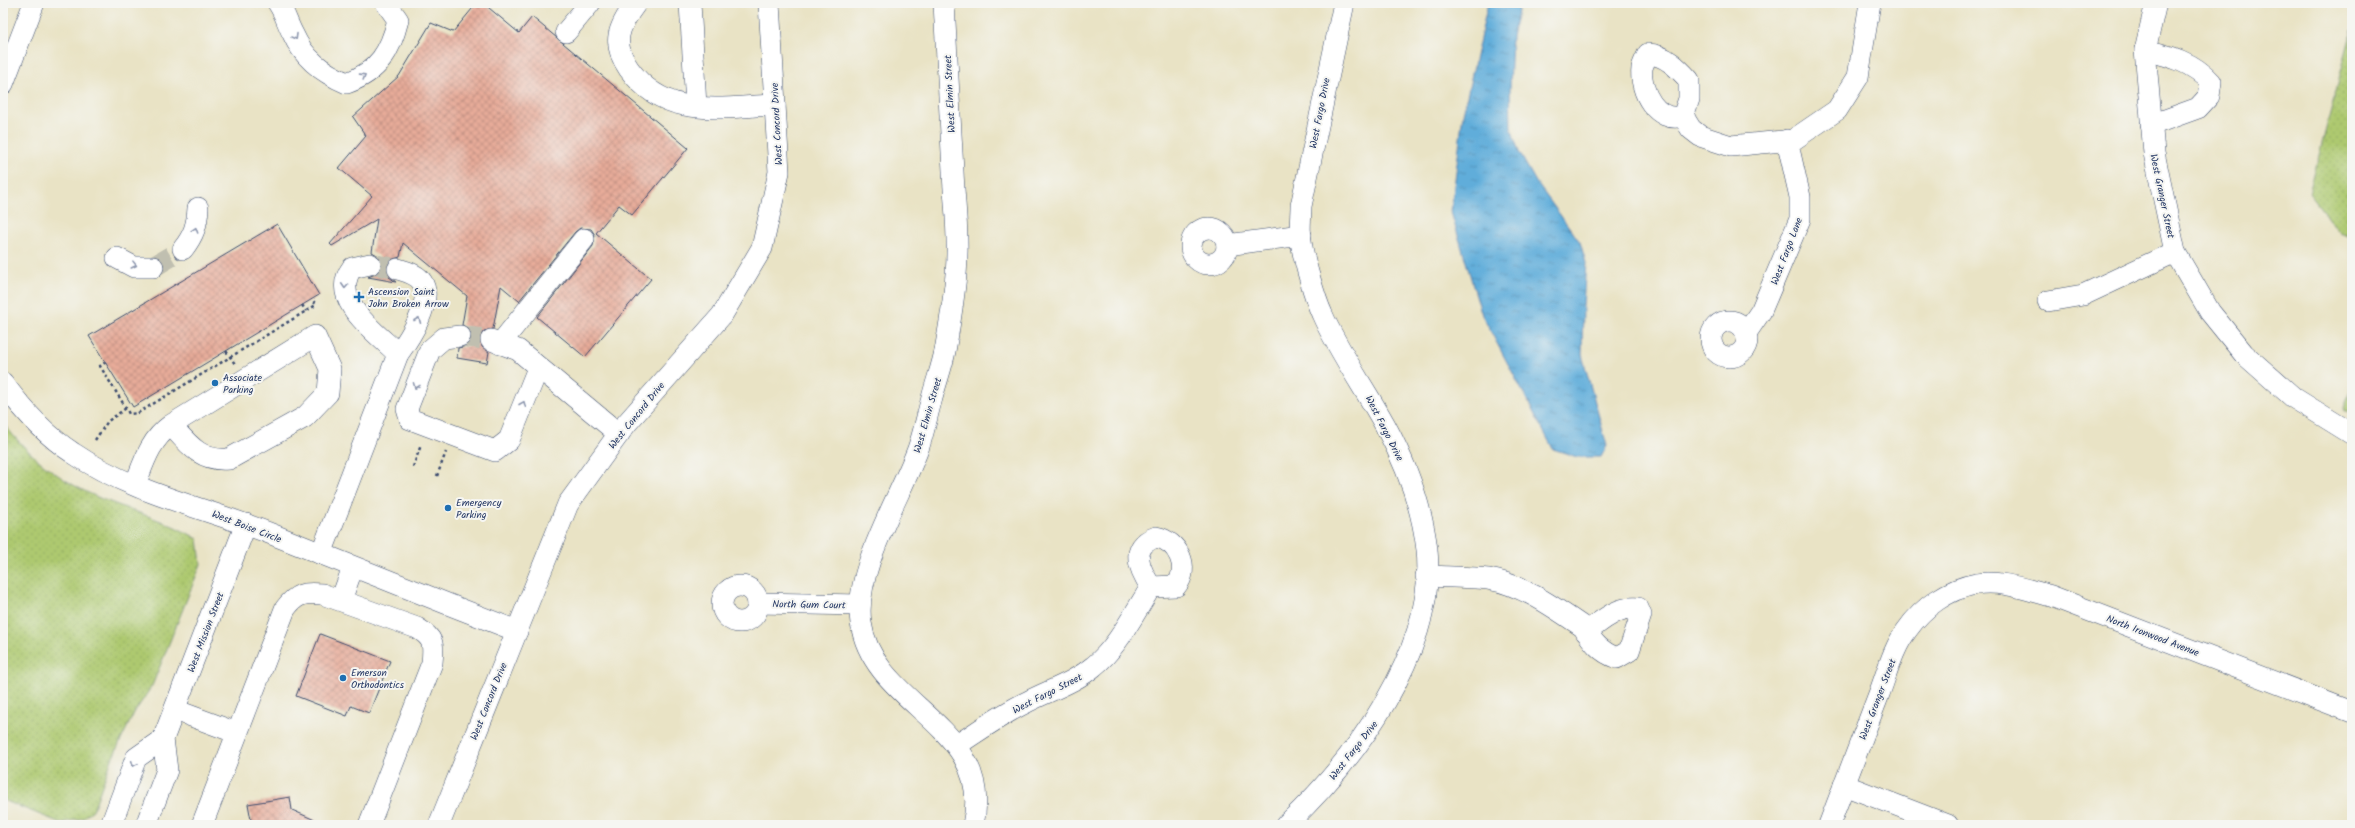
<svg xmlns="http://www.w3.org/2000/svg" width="2355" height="828" font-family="Kalam,sans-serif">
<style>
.grass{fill:url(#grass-dots);stroke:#647c67}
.water{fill:url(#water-ripples);stroke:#3e6e9c}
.building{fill:url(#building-cross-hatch)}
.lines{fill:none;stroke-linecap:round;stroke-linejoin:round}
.minor-tunnel{stroke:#c0bfb0;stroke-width:21;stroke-dasharray:21 10;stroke-linecap:butt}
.minor-casing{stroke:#3a4a6d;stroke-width:22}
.path{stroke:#3a4a6d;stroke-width:2.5;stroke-dasharray:3 3;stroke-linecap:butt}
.minor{stroke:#fff;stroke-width:21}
.oneway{stroke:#8d97ae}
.poi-dot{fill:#1f6fb2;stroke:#f6f6f2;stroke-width:1.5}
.labels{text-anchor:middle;stroke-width:4;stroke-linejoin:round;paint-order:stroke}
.street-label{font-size:10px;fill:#1b2f5e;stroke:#f6f6f2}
.poi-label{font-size:10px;fill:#1b2f5e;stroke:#f6f6f2;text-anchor:start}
</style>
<defs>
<pattern id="grass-dots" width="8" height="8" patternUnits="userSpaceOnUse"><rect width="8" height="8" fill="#adc970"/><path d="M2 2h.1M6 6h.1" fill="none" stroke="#94ad63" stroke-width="1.8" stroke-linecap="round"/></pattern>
<pattern id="water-ripples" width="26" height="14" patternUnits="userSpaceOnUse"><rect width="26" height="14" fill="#61adda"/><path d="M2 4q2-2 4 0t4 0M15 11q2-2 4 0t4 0" fill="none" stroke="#4f8db4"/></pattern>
<pattern id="building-cross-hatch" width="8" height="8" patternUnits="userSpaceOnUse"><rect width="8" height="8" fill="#e7ab99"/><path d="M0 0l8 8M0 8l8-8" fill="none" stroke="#ba8c80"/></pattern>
</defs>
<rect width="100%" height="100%" fill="#f6f6f2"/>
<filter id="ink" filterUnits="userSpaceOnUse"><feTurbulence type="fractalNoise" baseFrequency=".025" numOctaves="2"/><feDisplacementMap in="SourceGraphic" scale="8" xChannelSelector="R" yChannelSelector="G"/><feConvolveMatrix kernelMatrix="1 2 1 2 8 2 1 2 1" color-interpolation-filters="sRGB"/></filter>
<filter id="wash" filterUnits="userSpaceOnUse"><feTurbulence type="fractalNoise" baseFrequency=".012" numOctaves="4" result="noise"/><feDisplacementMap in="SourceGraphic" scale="16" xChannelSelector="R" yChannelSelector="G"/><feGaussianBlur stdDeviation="0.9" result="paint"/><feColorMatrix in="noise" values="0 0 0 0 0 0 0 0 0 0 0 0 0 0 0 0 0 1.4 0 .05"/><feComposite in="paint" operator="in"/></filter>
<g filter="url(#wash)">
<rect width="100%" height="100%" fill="#e9e3c5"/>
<g class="grass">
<path d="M2352 30V238L2340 233 2309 193Z"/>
<path d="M2352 388V414L2343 410Z"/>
<path d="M3 423C30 458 68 487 110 502 140 514 170 522 198 539L201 564 152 686 134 713 112 759 93 810 83 818 61 823 3 800Z"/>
</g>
<path class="water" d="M1488 3H1520L1512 36 1510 89 1511 128 1519 152 1536 182 1580 242 1586 263 1583 305 1582 355 1607 446 1601 457H1577L1553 449 1482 315 1451 212 1463 114Z"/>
<g id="blocks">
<g class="building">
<path d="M477 3H483L519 33 532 17 688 148 632 215 619 205 596 233 651 279 585 357 537 317 593 246 595 235 591 229 580 228 575 232 519 301 501 286 493 329 484 331 480 336 482 347 489 352 487 363 457 358 458 348 467 346 471 340 470 329 462 325 467 296 403 243 400 257 390 260 386 266 389 277 396 282 368 277 378 273 382 267 379 256 372 252 377 219 332 246 330 244 372 196 339 168 366 136 353 117 399 76 431 23 453 32Z"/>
<path d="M277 224 319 295 133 407 89 336Z"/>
<path d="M320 634 390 661 369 713 351 706 347 716 296 696Z"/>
<path d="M290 797 292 810 326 825H252L248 804Z"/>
</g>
</g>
</g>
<g filter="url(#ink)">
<use href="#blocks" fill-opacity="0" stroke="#3a4a6d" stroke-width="1"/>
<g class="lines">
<g class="minor-tunnel">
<path d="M370 264 398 269"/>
<path d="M153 267 183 249"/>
<path d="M460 336 491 340"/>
</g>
<g class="minor-casing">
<g id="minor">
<path d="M278 3C285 13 287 23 293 34 304 59 323 73 347 83 379 71 390 52 398 20L386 3"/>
<path d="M636 3C618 27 611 43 629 69 666 120 719 107 775 105"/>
<path d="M690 3 696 106"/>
<path d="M944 3C947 59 950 115 953 171 954 198 958 227 957 254 957 282 950 323 945 351 942 367 936 382 932 398 927 415 924 432 918 449 900 498 853 571 861 623 873 707 996 725 973 825"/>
<path d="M2156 3 2145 50 2154 153 2175 252 2210 312 2244 354 2294 398 2352 434"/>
<path d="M566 32 590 3"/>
<path d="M2145 50C2170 56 2193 62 2211 82L2209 96 2198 108 2151 125"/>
<path d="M1648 54C1665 54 1679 69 1689 80V99L1683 116C1657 124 1639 91 1642 68 1643 64 1646 58 1648 54Z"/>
<path d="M3 84 34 3"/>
<path d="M1683 116 1691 129 1700 136 1731 146 1793 140 1837 110 1858 77 1870 3"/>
<circle cx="1209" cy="246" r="18"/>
<path d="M1227 245 1301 235"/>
<path d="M183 249C194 235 197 225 198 208"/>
<path d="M117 258 134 267H153"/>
<path d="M370 264 352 268C328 300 377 333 398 354"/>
<path d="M2048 301 2083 295 2175 252"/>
<circle cx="1729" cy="339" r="18"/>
<path d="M1746 333 1761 311 1800 219V197L1787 140"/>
<path d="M460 336 444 338 430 350 407 409 410 419 495 451 509 440 538 368"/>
<path d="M491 340 518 350 619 434"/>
<path d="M500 344 584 239"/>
<path d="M3 383C23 410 45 435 73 453 130 492 205 508 269 533 351 566 434 599 517 631"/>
<path d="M135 485C144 462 150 440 171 425L315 336 330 369 328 393 305 417 229 459C201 462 188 444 171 425"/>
<path d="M1156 537C1178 541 1191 568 1176 586L1151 587C1140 570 1128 547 1156 537Z"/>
<path d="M321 554 398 354C409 339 434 301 422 282 417 274 407 272 398 269"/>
<path d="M1426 576C1447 577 1468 577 1488 579 1522 584 1555 608 1583 627 1593 642 1600 652 1617 658L1629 651 1641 615 1638 608C1617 606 1602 621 1586 632"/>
<circle cx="740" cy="604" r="18"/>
<path d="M341 600 353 567"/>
<path d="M758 603 860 605"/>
<path d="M175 710 237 733"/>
<path d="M957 745C980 730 1002 714 1027 702 1050 690 1074 683 1094 666 1118 647 1134 613 1151 587"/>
<path d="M1844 785 1948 825"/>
<path d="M111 825 136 758 163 739"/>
<path d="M146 825 167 770 163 739 246 524"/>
<path d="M202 825 285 609C296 594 304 592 322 594L417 628C434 638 434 644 432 663L369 825"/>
<path d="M439 825 568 504 626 424 722 315 762 248 779 172 769 3"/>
<path d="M1286 825C1355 760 1437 650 1427 550 1422 506 1406 464 1385 425 1366 390 1338 351 1322 314 1315 299 1303 257 1301 241 1299 229 1301 217 1301 206L1344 3"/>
<path d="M1829 825C1846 781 1862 738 1879 694 1887 673 1893 648 1907 630 1923 607 1948 589 1976 584 2002 580 2027 590 2051 596L2352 712"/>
</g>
</g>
<g class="path">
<path d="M302 305 306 311"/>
<path d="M226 351 235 364"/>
<path d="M106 362 100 366 126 408 129 414 138 413 316 305 312 299"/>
<path d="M95 440 108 421 126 408"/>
<path d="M413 467 421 445"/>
<path d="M437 476 446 452"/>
</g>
<use href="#minor" class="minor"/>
</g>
<defs><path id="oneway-chevron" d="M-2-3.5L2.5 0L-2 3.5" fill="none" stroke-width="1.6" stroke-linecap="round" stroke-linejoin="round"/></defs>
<g class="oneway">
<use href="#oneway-chevron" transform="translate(295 37) rotate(60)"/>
<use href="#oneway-chevron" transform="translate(363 76) rotate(-32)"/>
<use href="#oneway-chevron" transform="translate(195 230) rotate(-72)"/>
<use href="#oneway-chevron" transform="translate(134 265) rotate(14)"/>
<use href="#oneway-chevron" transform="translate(345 286) rotate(93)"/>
<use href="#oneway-chevron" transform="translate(418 320) rotate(-68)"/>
<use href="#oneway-chevron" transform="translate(416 386) rotate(111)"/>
<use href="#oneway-chevron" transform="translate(523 404) rotate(-68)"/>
<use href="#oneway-chevron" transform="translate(134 764) rotate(114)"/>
</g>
</g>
<g class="poi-dot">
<path d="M357 291h4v4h4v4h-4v4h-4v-4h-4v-4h4z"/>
<circle cx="215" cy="383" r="4"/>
<circle cx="448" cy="508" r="4"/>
<circle cx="343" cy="678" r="4"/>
</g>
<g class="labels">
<g class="street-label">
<text transform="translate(949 94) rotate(-93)" y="4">West Elmin Street</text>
<text transform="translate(1319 113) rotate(-79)" y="4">West Fargo Drive</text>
<text transform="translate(776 124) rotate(-93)" y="4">West Concord Drive</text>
<text transform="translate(2163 196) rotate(78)" y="4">West Granger Street</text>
<text transform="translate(1786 251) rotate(-69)" y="4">West Fargo Lane</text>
<text transform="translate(636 415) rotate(-51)" y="4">West Concord Drive</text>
<text transform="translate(927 415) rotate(-74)" y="4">West Elmin Street</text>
<text transform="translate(1385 428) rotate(63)" y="4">West Fargo Drive</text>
<text transform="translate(247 526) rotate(21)" y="4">West Boise Circle</text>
<text transform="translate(809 604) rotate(1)" y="4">North Gum Court</text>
<text transform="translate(205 632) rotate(-69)" y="4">West Mission Street</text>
<text transform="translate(2153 635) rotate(21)" y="4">North Ironwood Avenue</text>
<text transform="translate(1047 693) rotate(-27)" y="4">West Fargo Street</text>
<text transform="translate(1877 699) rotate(-69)" y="4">West Granger Street</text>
<text transform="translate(488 701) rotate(-68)" y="4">West Concord Drive</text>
<text transform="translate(1353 750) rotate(-52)" y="4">West Fargo Drive</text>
</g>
<g class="poi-label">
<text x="368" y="295">Ascension Saint<tspan x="368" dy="12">John Broken Arrow</tspan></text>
<text x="223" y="381">Associate<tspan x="223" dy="12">Parking</tspan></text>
<text x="456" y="506">Emergency<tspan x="456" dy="12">Parking</tspan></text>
<text x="351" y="676">Emerson<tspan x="351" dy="12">Orthodontics</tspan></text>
</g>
</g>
<rect width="2355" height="828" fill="none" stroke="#f6f6f2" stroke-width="16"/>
</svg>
